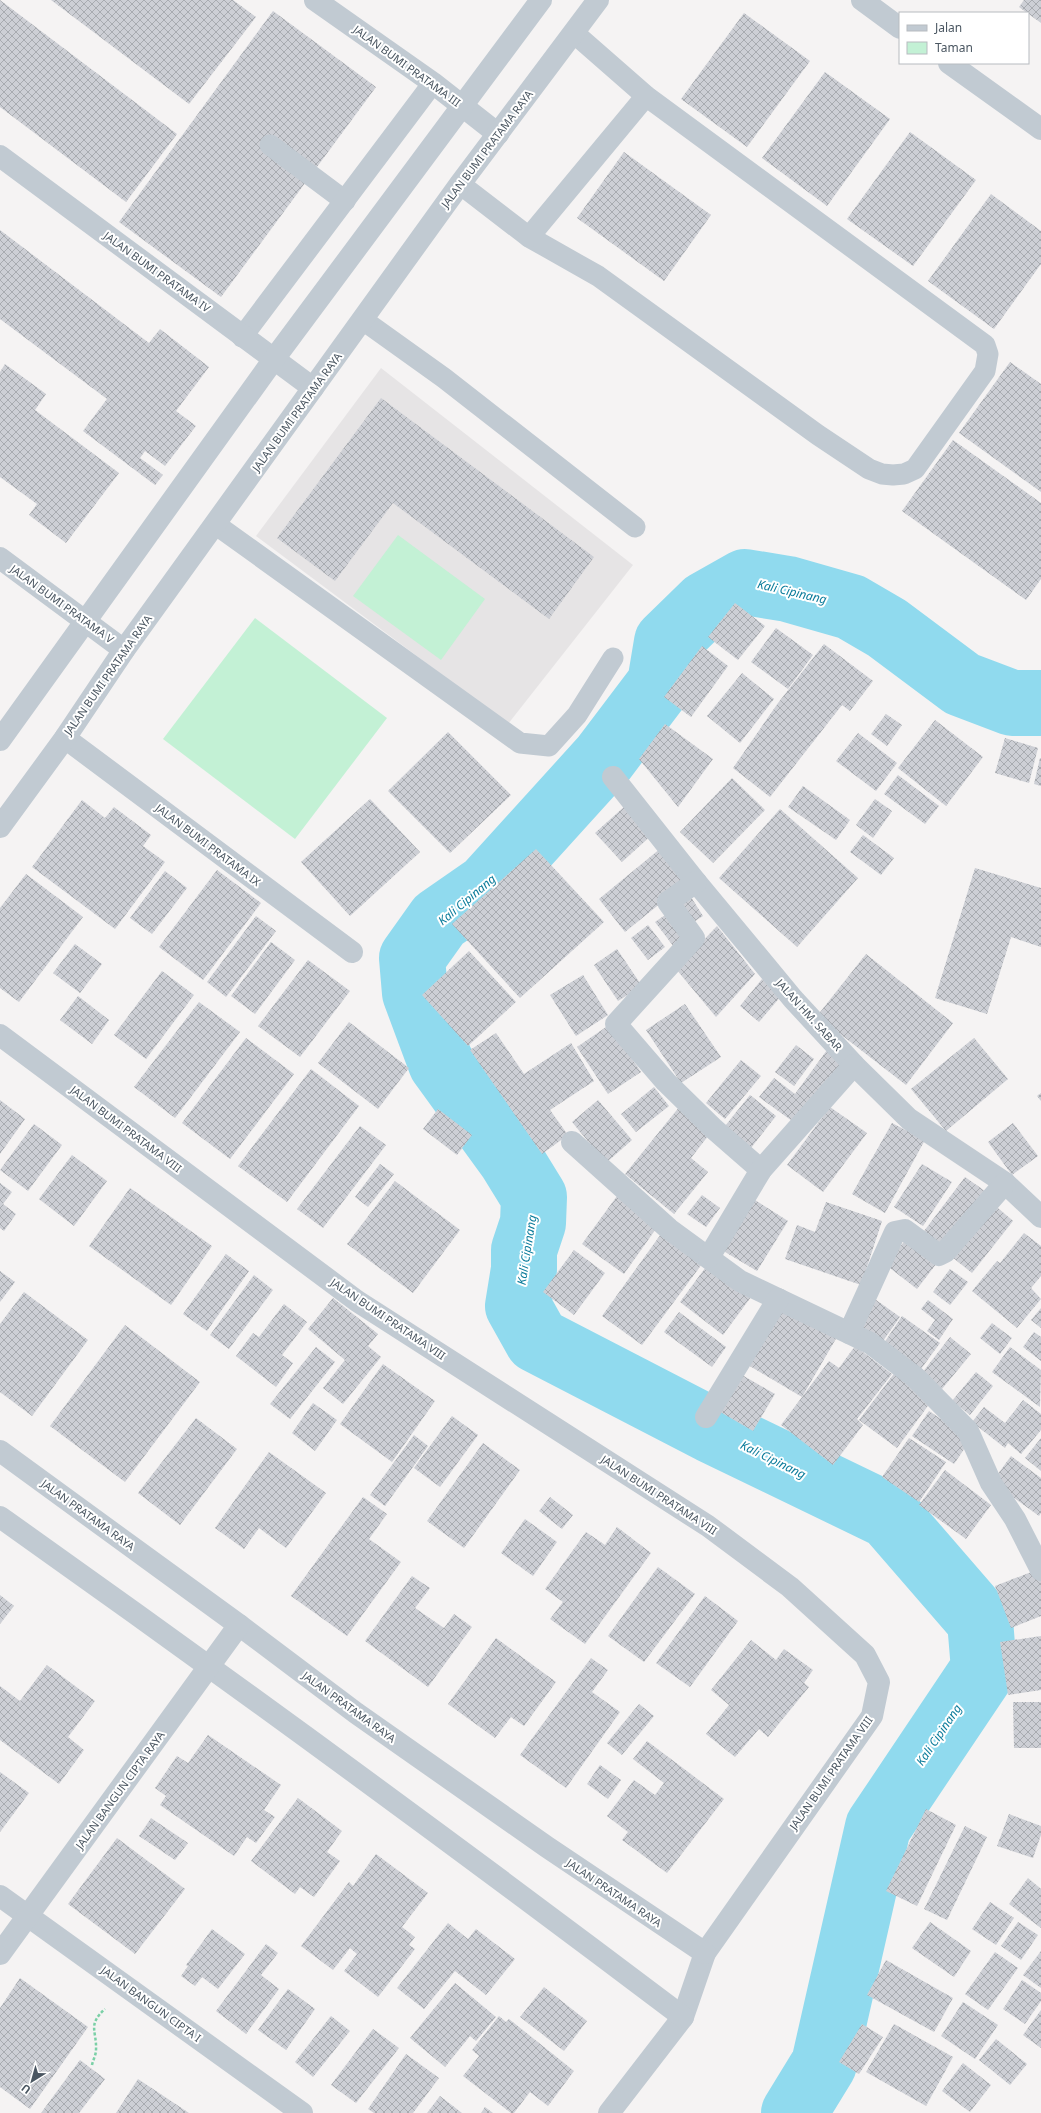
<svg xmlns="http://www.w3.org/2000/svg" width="1041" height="2113" font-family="'Noto Sans',sans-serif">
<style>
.education{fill:#e6e4e5}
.park{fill:#c3f1d5}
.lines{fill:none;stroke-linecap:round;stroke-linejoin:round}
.river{stroke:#90daee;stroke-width:66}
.building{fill:url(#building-cross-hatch)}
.path{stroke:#7ad0a6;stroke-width:2.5;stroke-dasharray:3 2;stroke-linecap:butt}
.lane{stroke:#c1cad2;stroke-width:21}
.street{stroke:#c1cad2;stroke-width:22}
.labels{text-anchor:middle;stroke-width:4;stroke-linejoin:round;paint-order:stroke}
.street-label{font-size:11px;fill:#4a5661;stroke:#fff}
.water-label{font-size:12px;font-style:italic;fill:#0c7c9b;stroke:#fff}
</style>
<defs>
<pattern id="building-cross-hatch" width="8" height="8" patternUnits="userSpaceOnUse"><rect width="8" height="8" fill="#cdcfd5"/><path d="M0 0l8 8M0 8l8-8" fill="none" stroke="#a8abb0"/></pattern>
</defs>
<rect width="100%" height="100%" fill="#f5f3f3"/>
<path class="education" d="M381 368 633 565 508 724 256 536Z"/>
<g class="park">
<path d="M398 535 485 599 441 660 353 596Z"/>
<path d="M255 618 387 718 295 839 163 739Z"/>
</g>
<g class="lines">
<path class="river" d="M794 2113 824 2064 878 1827 984 1669 980 1621 889 1516 711 1430 537 1340 518 1306 524 1269V1250L533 1223 534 1197 510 1158 441 1063 415 993 412 958 439 920 488 886 604 758 660 684 667 642 706 604 745 582 788 589 851 607 887 628 962 684 1012 703H1041"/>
</g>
<g class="building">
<path d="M0 0 177 134 126 202 0 107Z"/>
<path d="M51 0H233L256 17 189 104Z"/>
<path d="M1024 0H1041V23L1019 7Z"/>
<path d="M273 11 376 87 221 297 119 222Z"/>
<path d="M744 13 810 61 747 147 681 99Z"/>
<path d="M825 72 890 119 827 206 762 158Z"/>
<path d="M910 132 976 180 913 266 847 219Z"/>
<path d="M624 152 711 215 664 281 577 218Z"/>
<path d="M991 194 1041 231V264L994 329 928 281Z"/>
<path d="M0 230 149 343 160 329 209 367 176 411 196 426 165 466 145 451 140 458 163 475 155 485 83 431 107 399 0 319Z"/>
<path d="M1010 362 1041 384V492L959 433Z"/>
<path d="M5 364 46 394 35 410 119 473 66 543 29 515 37 504 0 477V372Z"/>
<path d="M381 398 594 557 549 619 393 503 335 581 277 538Z"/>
<path d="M953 440 1041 503V579L1026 600 902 511Z"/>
<path d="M735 603 765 626 738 660 708 637Z"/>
<path d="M776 628 813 655 788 689 751 662Z"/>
<path d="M824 644 873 681 850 711 842 705 770 797 733 768 778 703Z"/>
<path d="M702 646 728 666 691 717 664 697Z"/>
<path d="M742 673 774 699 740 743 707 716Z"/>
<path d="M886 714 902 725 887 746 871 734Z"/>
<path d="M935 720 983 757 946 806 898 768Z"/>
<path d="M665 724 713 759 678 807 639 759Z"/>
<path d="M448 732 511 795 450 853 388 791Z"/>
<path d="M858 733 897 763 876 791 836 761Z"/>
<path d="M1005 738 1038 748 1029 783 995 773Z"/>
<path d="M1040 758H1041V786L1034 784Z"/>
<path d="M898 775 939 806 925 824 884 794Z"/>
<path d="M732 778 765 810 713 863 680 832Z"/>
<path d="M803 786 850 820 836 840 788 807Z"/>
<path d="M370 799 420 852 350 916 301 862Z"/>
<path d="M875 799 892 811 873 838 856 825Z"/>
<path d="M82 800 105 818 114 807 151 835 143 846 165 862 115 929 32 867Z"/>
<path d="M626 805 653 834 622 862 595 833Z"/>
<path d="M780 809 858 878 797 947 719 878Z"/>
<path d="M863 835 894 858 881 875 850 852Z"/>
<path d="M661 848 688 881 625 932 599 899Z"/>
<path d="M536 849 604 922 520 998 452 924Z"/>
<path d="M975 868 1041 888V947L1011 937 987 1014 935 998Z"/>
<path d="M217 870 261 903 203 980 159 947Z"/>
<path d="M165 871 187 888 152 934 130 918Z"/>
<path d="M26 874 83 917 19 1002 0 988V908Z"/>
<path d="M689 894 703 916 689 925 675 903Z"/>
<path d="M668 913 687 937 674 947 655 922Z"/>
<path d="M256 916 276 931 226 997 207 982Z"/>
<path d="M648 925 665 947 648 960 631 938Z"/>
<path d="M717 926 755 974 716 1017 676 969Z"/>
<path d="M271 942 295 960 255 1014 231 996Z"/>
<path d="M75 944 102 964 80 993 53 973Z"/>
<path d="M617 949 642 986 618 1001 594 965Z"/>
<path d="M469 951 516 1002 468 1046 422 995Z"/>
<path d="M866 954 953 1023 906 1085 817 1016Z"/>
<path d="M308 960 350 991 300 1057 258 1026Z"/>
<path d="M162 971 194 995 146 1059 114 1035Z"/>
<path d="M583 975 608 1015 576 1036 550 995Z"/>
<path d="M762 979 782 995 759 1022 740 1006Z"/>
<path d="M78 996 109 1020 92 1044 60 1020Z"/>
<path d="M199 1002 240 1032 175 1118 134 1087Z"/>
<path d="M685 1004 721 1057 681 1083 646 1030Z"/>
<path d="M349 1022 409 1068 378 1109 318 1063Z"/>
<path d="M609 1025 641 1072 608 1094 577 1047Z"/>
<path d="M496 1033 524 1074 571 1043 594 1081 550 1110 568 1135 542 1154 470 1050Z"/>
<path d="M246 1038 294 1074 230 1159 182 1123Z"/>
<path d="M974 1038 1008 1079 946 1131 911 1089Z"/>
<path d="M796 1045 814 1059 794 1086 775 1072Z"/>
<path d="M827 1050 846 1064 799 1126 759 1097 774 1078 795 1094Z"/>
<path d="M741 1060 761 1076 725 1119 706 1103Z"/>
<path d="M311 1069 359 1106 287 1202 238 1166Z"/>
<path d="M654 1087 669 1106 636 1132 621 1114Z"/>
<path d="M1041 1093V1101L1037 1096Z"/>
<path d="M750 1095 776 1116 751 1148 725 1126Z"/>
<path d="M0 1100 25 1119 0 1154Z"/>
<path d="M598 1100 632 1140 606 1163 572 1122Z"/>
<path d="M680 1106 712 1131 691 1158 708 1172 674 1214 625 1174Z"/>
<path d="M830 1107 867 1133 823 1192 787 1165Z"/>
<path d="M438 1109 472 1135 457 1155 423 1129Z"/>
<path d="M892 1123 925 1140 885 1213 852 1194Z"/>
<path d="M1013 1123 1038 1156 1012 1175 988 1142Z"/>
<path d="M34 1124 62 1145 28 1191 0 1170Z"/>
<path d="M360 1126 386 1145 323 1228 297 1209Z"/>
<path d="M72 1155 107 1181 74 1226 39 1199Z"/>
<path d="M380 1164 394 1174 368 1207 355 1197Z"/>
<path d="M922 1164 952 1182 923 1226 894 1207Z"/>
<path d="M965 1177 985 1191 938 1253 918 1239Z"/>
<path d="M395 1181 460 1230 413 1293 347 1244Z"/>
<path d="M0 1183 12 1192 3 1204 16 1214 4 1231 0 1228Z"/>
<path d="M130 1188 212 1246 171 1305 89 1246Z"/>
<path d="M702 1195 720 1208 706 1227 687 1214Z"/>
<path d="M617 1196 658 1226 624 1274 582 1244Z"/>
<path d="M752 1198 788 1221 757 1271 720 1249Z"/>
<path d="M990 1201 1013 1221 972 1273 947 1253Z"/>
<path d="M826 1202 882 1221 861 1285 785 1259 797 1225 815 1232Z"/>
<path d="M1024 1233 1041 1246V1276L1031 1288 1041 1299 1017 1328 972 1291 997 1261 1000 1263Z"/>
<path d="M661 1234 702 1264 642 1345 602 1316Z"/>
<path d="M906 1239 937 1263 917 1289 886 1265Z"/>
<path d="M574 1250 605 1273 574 1315 543 1292Z"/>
<path d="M226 1254 249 1271 207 1331 183 1314Z"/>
<path d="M711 1260 754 1293 723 1335 680 1302Z"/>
<path d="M950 1269 968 1282 950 1305 933 1292Z"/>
<path d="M0 1271 15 1282 0 1302Z"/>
<path d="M254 1275 273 1290 229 1349 210 1335Z"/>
<path d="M24 1292 88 1340 32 1416 0 1392V1324Z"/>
<path d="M872 1297 900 1317 883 1341 855 1322Z"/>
<path d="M333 1298 378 1334 368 1346 381 1357 343 1404 323 1388 345 1360 308 1329Z"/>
<path d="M928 1300 953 1319 939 1340 927 1331 935 1320 921 1309Z"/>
<path d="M778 1303 837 1337 802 1397 743 1362Z"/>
<path d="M284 1304 307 1322 282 1355 293 1363 276 1387 236 1356 253 1333 259 1337Z"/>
<path d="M1041 1308V1328L1031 1320Z"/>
<path d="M679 1312 726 1347 712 1367 664 1332Z"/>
<path d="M902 1316 940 1343 921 1369 884 1343Z"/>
<path d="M992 1323 1012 1338 1000 1354 980 1338Z"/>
<path d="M125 1325 200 1382 125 1482 50 1426Z"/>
<path d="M1034 1332 1041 1337V1361L1023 1347Z"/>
<path d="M950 1337 971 1354 942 1389 922 1373Z"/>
<path d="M855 1346 892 1374 857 1419 863 1425 833 1465 781 1425 829 1361 839 1368Z"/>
<path d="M316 1347 335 1362 290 1419 270 1404Z"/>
<path d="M1010 1347 1041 1370 1040 1407 992 1372Z"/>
<path d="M383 1364 435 1401 392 1462 340 1424Z"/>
<path d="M896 1371 933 1399 897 1448 859 1420Z"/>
<path d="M737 1372 775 1394 753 1431 715 1409Z"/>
<path d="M976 1372 993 1386 970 1415 952 1401Z"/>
<path d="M1023 1400 1041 1414V1430L1021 1454 1008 1443 1005 1448 972 1422 984 1407 1005 1423Z"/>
<path d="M313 1403 337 1420 315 1451 292 1433Z"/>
<path d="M929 1411 971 1439 954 1464 912 1436Z"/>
<path d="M452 1416 478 1435 440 1487 414 1468Z"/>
<path d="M196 1418 237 1449 180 1525 138 1493Z"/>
<path d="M414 1435 428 1446 385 1506 370 1495Z"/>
<path d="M909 1438 946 1462 919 1502 882 1477Z"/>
<path d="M1041 1438V1471L1025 1458Z"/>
<path d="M483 1443 520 1470 464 1548 427 1521Z"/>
<path d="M269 1452 326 1493 286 1548 259 1528 244 1549 215 1528Z"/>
<path d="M1011 1456 1041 1478V1513L1039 1516 992 1482Z"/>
<path d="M945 1470 991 1505 966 1539 919 1505Z"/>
<path d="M363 1497 387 1514 369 1539 401 1562 347 1636 291 1596Z"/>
<path d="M550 1497 573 1515 562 1529 539 1511Z"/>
<path d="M525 1519 557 1542 533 1576 501 1553Z"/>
<path d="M617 1527 651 1553 585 1644 550 1619 563 1602 545 1589 586 1532 605 1545Z"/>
<path d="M658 1567 695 1594 644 1662 608 1636Z"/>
<path d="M1039 1569 1041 1575V1616L1011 1628 995 1586Z"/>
<path d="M412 1576 430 1588 415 1608 444 1628 454 1614 472 1627 428 1687 365 1641Z"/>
<path d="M0 1595 14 1606 0 1624Z"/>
<path d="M705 1596 738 1621 690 1687 656 1663Z"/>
<path d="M1041 1636V1690L1008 1695 1000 1642Z"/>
<path d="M496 1638 556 1682 524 1726 511 1717 495 1738 448 1704Z"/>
<path d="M751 1640 776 1660 784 1649 813 1670 804 1683 809 1687 768 1737 759 1729 735 1757 706 1734 729 1705 711 1690Z"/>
<path d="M591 1658 608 1670 592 1692 620 1712 566 1788 520 1755Z"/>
<path d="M47 1665 95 1701 68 1737 84 1750 59 1784 0 1740V1686L20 1701Z"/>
<path d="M1013 1702H1041V1748H1014Z"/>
<path d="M639 1704 654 1716 622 1755 607 1743Z"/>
<path d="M208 1735 281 1785 264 1810 275 1817 256 1843 247 1837 234 1856 160 1805 166 1796 155 1788 177 1756 188 1763Z"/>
<path d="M647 1741 724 1799 667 1873 622 1840 628 1832 607 1816 634 1780 655 1795 664 1783 633 1759Z"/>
<path d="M600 1765 621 1780 608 1799 587 1784Z"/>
<path d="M0 1772 29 1793 0 1832Z"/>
<path d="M298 1798 342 1831 327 1852 340 1861 314 1897 300 1887 295 1894 251 1861Z"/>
<path d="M926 1809 956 1825 917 1906 886 1891Z"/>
<path d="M1009 1814 1041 1826V1835L1033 1858 997 1846Z"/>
<path d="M151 1818 188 1843 175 1860 139 1836Z"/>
<path d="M965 1826 987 1837 947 1920 924 1909Z"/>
<path d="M117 1838 185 1889 135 1954 68 1904Z"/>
<path d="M376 1854 428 1893 402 1927 415 1937 409 1945 415 1949 378 1997 344 1971 357 1954 350 1948 333 1970 301 1946 349 1882 353 1886Z"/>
<path d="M1028 1878 1041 1889V1928L1009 1904Z"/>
<path d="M990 1902 1014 1918 996 1945 972 1929Z"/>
<path d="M930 1922 971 1951 954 1977 912 1948Z"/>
<path d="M1018 1922 1038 1935 1021 1960 1001 1946Z"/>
<path d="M448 1923 468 1939 476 1929 515 1959 486 1995 455 1971 424 2009 397 1988Z"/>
<path d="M212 1929 245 1954 218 1989 202 1977 195 1986 181 1976 188 1966 186 1965Z"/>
<path d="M266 1944 278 1953 261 1975 279 1989 246 2034 216 2011Z"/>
<path d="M1041 1951V1988L1023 1975Z"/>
<path d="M995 1952 1018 1968 988 2010 965 1994Z"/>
<path d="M886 1960 953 1998 934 2032 867 1995Z"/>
<path d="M20 1978 88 2027 30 2109 0 2087V2008Z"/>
<path d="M1022 1980 1041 1993V2001L1025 2024 1003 2009Z"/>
<path d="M455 1983 496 2017 476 2041 470 2036 445 2067 410 2038Z"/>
<path d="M544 1987 587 2021 564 2051 520 2017Z"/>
<path d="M288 1989 315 2009 286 2050 258 2030Z"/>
<path d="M963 2002 998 2025 975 2059 941 2036Z"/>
<path d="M1041 2010V2048L1023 2035Z"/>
<path d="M331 2016 350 2031 313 2077 295 2062Z"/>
<path d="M499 2016 506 2022 509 2019 574 2071 548 2106 530 2092 514 2113H511L463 2076 479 2056 472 2050Z"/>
<path d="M862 2024 883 2037 859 2074 839 2062Z"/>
<path d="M894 2024 953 2057 926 2106 866 2072Z"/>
<path d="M373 2029 399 2048 356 2103 331 2085Z"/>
<path d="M996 2039 1027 2064 1010 2085 979 2060Z"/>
<path d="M406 2054 439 2078 413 2113H374L368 2109Z"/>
<path d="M80 2060 105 2079 79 2113H41Z"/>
<path d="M963 2063 991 2085 970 2112 942 2091Z"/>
<path d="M138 2079 189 2113H116Z"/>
<path d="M440 2096 462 2113H427Z"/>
<path d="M485 2107 493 2113H481Z"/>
</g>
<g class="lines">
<path class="path" d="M92 2065C93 2060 96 2055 96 2050 97 2031 87 2025 105 2009"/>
<g class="lane">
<path d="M270 145 345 201"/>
<path d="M460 184 529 237 598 276 818 435 869 469 882 474 893 475 904 474 915 469 985 371 988 354 985 345 646 96 574 33"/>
<path d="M529 237 646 96"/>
<path d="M363 320 444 378 635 527"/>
<path d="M242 337 433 83"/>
<path d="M215 524 520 743 549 746 577 715 613 658"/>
</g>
<g class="street">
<path d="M315 0 433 83 498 134"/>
<path d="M862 0 900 28"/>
<path d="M949 63 1041 129"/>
<path d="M0 156 313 388"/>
<path d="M0 558 124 650"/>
<path d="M65 738 352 952"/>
<path d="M0 740 274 359 541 0"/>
<path d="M613 777 696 882 793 999 854 1065 909 1119 1005 1183 1041 1217"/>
<path d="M0 827 65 738 124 650 460 184 598 0"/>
<path d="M696 882 668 902 694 938 616 1024 666 1082 714 1129 761 1170"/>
<path d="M0 1035 357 1301 708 1526 790 1587 865 1655 879 1682 872 1716 705 1953 683 2017 609 2113"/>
<path d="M572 1142 669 1229 740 1281 870 1343 915 1377 968 1431 991 1483 1015 1519 1041 1570"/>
<path d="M709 1257 761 1170 854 1065"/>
<path d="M849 1333 895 1232 905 1230 939 1255 945 1252 1005 1183"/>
<path d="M706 1417 778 1299"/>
<path d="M0 1451 239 1625 356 1713 547 1847 705 1953"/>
<path d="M0 1517C230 1680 458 1847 683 2017"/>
<path d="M0 1896 302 2113"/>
<path d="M0 1954 239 1625"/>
</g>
</g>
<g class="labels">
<g class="street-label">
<text transform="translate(407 66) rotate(36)" y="4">JALAN BUMI PRATAMA III</text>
<text transform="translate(487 149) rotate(-53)" y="4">JALAN BUMI PRATAMA RAYA</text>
<text transform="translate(157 272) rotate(36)" y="4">JALAN BUMI PRATAMA IV</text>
<text transform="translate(297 412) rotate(-54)" y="4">JALAN BUMI PRATAMA RAYA</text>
<text transform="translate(62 604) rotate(36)" y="4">JALAN BUMI PRATAMA V</text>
<text transform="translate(108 675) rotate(-55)" y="4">JALAN BUMI PRATAMA RAYA</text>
<text transform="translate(208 845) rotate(37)" y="4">JALAN BUMI PRATAMA IX</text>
<text transform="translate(809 1015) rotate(48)" y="4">JALAN HM. SABAR</text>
<text transform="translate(126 1129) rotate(37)" y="4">JALAN BUMI PRATAMA VIII</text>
<text transform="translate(388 1319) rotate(34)" y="4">JALAN BUMI PRATAMA VIII</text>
<text transform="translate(659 1495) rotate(33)" y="4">JALAN BUMI PRATAMA VIII</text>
<text transform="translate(88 1515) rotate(36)" y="4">JALAN PRATAMA RAYA</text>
<text transform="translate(349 1707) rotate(36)" y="4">JALAN PRATAMA RAYA</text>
<text transform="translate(831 1773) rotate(-55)" y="4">JALAN BUMI PRATAMA VIII</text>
<text transform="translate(120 1790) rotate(-54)" y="4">JALAN BANGUN CIPTA RAYA</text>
<text transform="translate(614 1893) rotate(34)" y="4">JALAN PRATAMA RAYA</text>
<text transform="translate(151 2004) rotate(36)" y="4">JALAN BANGUN CIPTA I</text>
</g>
<g class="water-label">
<text transform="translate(792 592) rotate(13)" y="4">Kali Cipinang</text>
<text transform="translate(467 900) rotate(-40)" y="4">Kali Cipinang</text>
<text transform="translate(527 1250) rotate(-81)" y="4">Kali Cipinang</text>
<text transform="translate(773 1460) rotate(26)" y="4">Kali Cipinang</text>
<text transform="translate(939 1735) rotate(-56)" y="4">Kali Cipinang</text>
</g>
</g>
<rect x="899" y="12" width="130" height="52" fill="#ffffff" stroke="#b7bbc0"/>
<rect x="907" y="25" width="20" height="6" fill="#c1cad2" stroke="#b7bbc0"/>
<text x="935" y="32" font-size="12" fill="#4a5661">Jalan</text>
<rect x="907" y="42" width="20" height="12" fill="#c3f1d5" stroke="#b7bbc0"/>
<text x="935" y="52" font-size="12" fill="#4a5661">Taman</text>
<g transform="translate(32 2081) rotate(217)" stroke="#ffffff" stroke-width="3" paint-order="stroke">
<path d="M0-3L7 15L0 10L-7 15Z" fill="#4a5661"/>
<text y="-6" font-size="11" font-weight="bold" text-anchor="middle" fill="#4a5661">U</text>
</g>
</svg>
